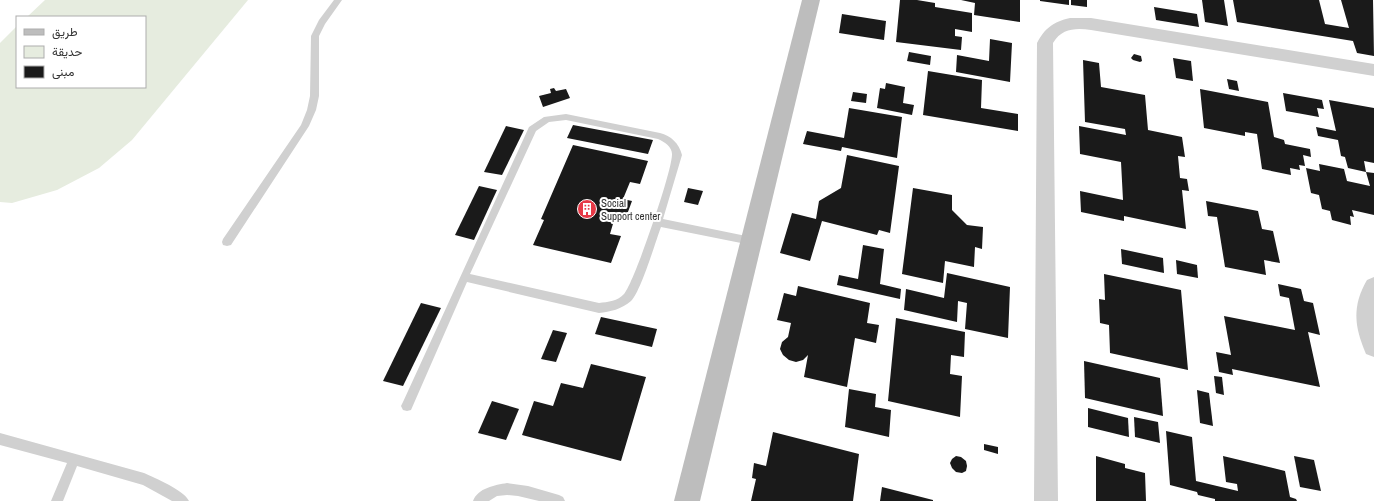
<svg xmlns="http://www.w3.org/2000/svg" width="1374" height="501" font-family="'Archivo Narrow',Vazirmatn,sans-serif">
<style>
.green{fill:#e6ecdf}
.building{fill:#1a1a1a}
.lines{fill:none;stroke-linecap:round;stroke-linejoin:round}
.lane{fill:#d0d0d0;fill-rule:evenodd}
.street{fill:#d0d0d0;fill-rule:evenodd}
.secondary{fill:#bdbdbd;fill-rule:evenodd}
.labels{text-anchor:middle;stroke-width:4;stroke-linejoin:round;paint-order:stroke}
.poi-label{font-size:11px;fill:#333;stroke:#fff;text-anchor:start}
</style>
<rect width="100%" height="100%" fill="#fff"/>
<path class="green" d="M45 0H248L132 140 99 168 57 190 12 203 0 202V43L17 26V87H145V17H27Z"/>
<g class="building">
<path d="M900 0H917L935 3V7L972 13V32L955 29V36L962 37 961 50 896 42Z"/>
<path d="M961 0H1020V22L974 15 975 3Z"/>
<path d="M1040 0H1069V5L1040 1Z"/>
<path d="M1071 0H1087V7L1071 5Z"/>
<path d="M1202 0H1224L1228 26 1205 22Z"/>
<path d="M1233 0H1319L1325 24 1349 28 1341 0H1373L1374 56 1357 53 1353 41 1237 22Z"/>
<path d="M1154 7 1197 14 1199 27 1156 20Z"/>
<path d="M842 14 886 21 884 40 839 33Z"/>
<path d="M990 39 1012 43 1010 82 956 72 957 55 989 61Z"/>
<path d="M909 52 931 56 930 65 907 61Z"/>
<path d="M1134 54 1141 56 1142 61 1140 62 1133 60 1131 58Z"/>
<path d="M1173 58 1191 61 1193 81 1176 78Z"/>
<path d="M1083 60 1099 63 1101 87 1145 95 1148 130 1182 137 1185 157 1178 156 1180 178 1187 179 1189 191 1182 190 1186 229 1124 216V221L1081 212 1080 191 1123 200 1121 162 1080 154 1079 126 1126 135 1125 129 1085 122Z"/>
<path d="M928 71 982 80 981 108 1018 114V131L923 115Z"/>
<path d="M1227 79 1237 81 1239 91 1229 89Z"/>
<path d="M886 83 905 87 903 103 914 105 912 115 877 108 880 88 885 89Z"/>
<path d="M554 88 556 91 566 89 570 98 543 107 539 96 551 93 550 89Z"/>
<path d="M1200 89 1268 102 1274 137 1284 140 1285 144 1310 149 1311 157 1303 155 1305 166 1299 165 1300 170 1290 168 1291 175 1262 169 1257 134 1245 132V136L1204 128Z"/>
<path d="M853 92 867 94 866 103 851 101Z"/>
<path d="M1283 93 1322 100 1324 109 1317 108 1319 117 1286 111Z"/>
<path d="M1329 100 1374 108V163L1364 161 1366 172 1348 168 1345 157 1341 156 1338 140 1318 136 1316 127 1336 131Z"/>
<path d="M849 108 902 117 897 158 842 147 841 151 803 144 807 131 844 138Z"/>
<path d="M573 125 653 140 648 154 567 138Z"/>
<path d="M506 126 524 130 502 175 484 172Z"/>
<path d="M573 145 648 161 640 184 630 182 623 199 632 201 625 220 615 217 610 234 621 236 611 263 533 245 544 220 541 219Z"/>
<path d="M847 155 899 166 890 233 879 230 877 235 822 221 810 261 780 253 792 213 816 219 819 201 841 188Z"/>
<path d="M1319 164 1344 169 1347 181 1370 186 1366 172 1374 173V215L1352 210 1354 217 1350 216 1351 225 1332 220 1330 211 1322 209 1319 195 1311 193 1306 168 1320 171Z"/>
<path d="M479 186 497 190 474 240 455 235Z"/>
<path d="M688 188 703 191 698 205 684 202Z"/>
<path d="M913 188 952 195V210L967 225 983 227 982 249 975 247 974 267 945 261 943 283 902 274Z"/>
<path d="M1206 201 1258 211 1262 229 1273 231 1280 263 1264 260 1266 275 1225 267 1217 217 1208 216Z"/>
<path d="M863 245 884 249 880 284 901 289 900 299 837 285 839 275 858 279Z"/>
<path d="M1121 249 1163 258 1164 273 1122 264Z"/>
<path d="M1176 260 1197 265 1198 278 1177 274Z"/>
<path d="M947 273 1010 287 1008 338 965 329 967 303 958 301 957 322 904 310 906 289 944 298Z"/>
<path d="M1104 274 1181 290 1188 370 1110 353 1109 325 1100 323 1099 299 1105 300Z"/>
<path d="M1278 284 1301 289 1304 301 1313 303 1320 335 1308 332 1320 387 1232 369 1233 375 1219 372 1216 352 1231 355 1224 316 1295 330 1289 298 1280 296Z"/>
<path d="M798 286 870 303 867 323 879 325 876 343 855 338 847 387 804 377 808 355 803 360 796 362 789 360 783 355 780 349 782 342 788 337 791 323 777 320 784 293 796 296Z"/>
<path d="M421 303 441 308 403 386 383 381Z"/>
<path d="M601 317 657 329 652 347 595 334Z"/>
<path d="M896 318 965 332 964 357 951 355 950 374 962 376 960 417 888 401Z"/>
<path d="M553 330 567 333 556 362 541 359Z"/>
<path d="M1084 361 1160 378 1163 416 1085 398Z"/>
<path d="M591 364 646 377 621 461 522 435 534 401 553 406 561 383 583 388Z"/>
<path d="M1214 376 1222 377 1224 395 1216 393Z"/>
<path d="M849 389 876 394 875 407 891 410 889 437 845 427Z"/>
<path d="M1197 390 1209 393 1213 426 1200 423Z"/>
<path d="M492 401 519 409 506 440 478 433Z"/>
<path d="M1088 408 1128 418 1129 437 1088 427Z"/>
<path d="M1134 417 1158 422 1160 443 1135 437Z"/>
<path d="M1166 431 1192 437 1196 481 1238 491 1237 484 1226 482 1223 456 1285 471 1290 497 1296 499 1297 501H1215V499L1198 495 1197 492 1170 485Z"/>
<path d="M773 432 859 454 853 501H751L756 479 752 478 754 463 766 466Z"/>
<path d="M984 444 998 447V454L984 450Z"/>
<path d="M956 456 961 457 966 461 967 466 966 471 962 473 956 472 952 468 950 463 952 459Z"/>
<path d="M1096 456 1125 464V468L1145 473 1146 501H1096Z"/>
<path d="M1294 456 1314 460 1321 491 1300 487Z"/>
<path d="M882 487 933 500V501H880Z"/>
</g>
<g class="lines">
<g class="lane">
<path d="M334 0H342L325 24 319 36V96L316 110 309 126 231 245 227 246 223 245 222 242 223 239 301 125 307 110 310 96 311 36 319 20Z"/>
<path d="M566 114 660 133C671 136 679 143 682 155L663 219 751 237 755 238 756 241 755 244 751 245 661 227C655 243 641 291 631 301 622 309 610 312 599 313L467 282 411 410 407 411 403 410 401 406 403 402 529 127 544 117ZM566 120 658 139C665 142 672 147 672 154 673 169 634 283 624 294 618 301 608 302 599 303L470 274 536 131 549 122Z"/>
<path d="M0 433 144 473C155 478 184 490 189 501H172L143 485 77 466 63 501H51L67 463 0 445Z"/>
<path d="M507 483 528 486 559 495 563 497 565 501H539L518 496 507 495 497 496 489 501H473C478 488 495 485 507 483Z"/>
</g>
<g class="street">
<path d="M1070 18H1091L1374 64V76L1091 30C1076 28 1062 28 1053 43L1058 501H1034L1037 43C1045 28 1053 22 1070 18Z"/>
<path d="M1374 277V357L1366 354C1354 326 1352 306 1367 280Z"/>
</g>
<path class="secondary" d="M802 0H820L700 501H674Z"/>
</g>
<defs>
<g id="building-disc" transform="scale(1)"><circle r="9.5" fill="#e63946" stroke="#fff"/><path d="M-4-6H4V6H1V3H-1V6H-4ZM-2.5-4.3h1.7v1.8h-1.7ZM.8-4.3h1.7v1.8H.8ZM-2.5-1h1.7V.8h-1.7ZM.8-1h1.7V.8H.8Z" fill="#fff"/></g>
</defs>
<g fill-rule="evenodd">
<use href="#building-disc" x="587" y="209"/>
</g>
<g class="labels">
<g class="poi-label">
<text x="601" y="207">Social<tspan x="601" dy="13">Support center</tspan></text>
</g>
</g>
<rect x="16" y="16" width="130" height="72" fill="#ffffff" stroke="#adadad"/>
<rect x="24" y="29" width="20" height="6" fill="#bdbdbd" stroke="#adadad"/>
<text x="52" y="36" font-size="12" fill="#333333">طريق</text>
<rect x="24" y="46" width="20" height="12" fill="#e6ecdf" stroke="#adadad"/>
<text x="52" y="56" font-size="12" fill="#333333">حديقة</text>
<rect x="24" y="66" width="20" height="12" fill="#1a1a1a" stroke="#adadad"/>
<text x="52" y="76" font-size="12" fill="#333333">مبنى</text>
</svg>
